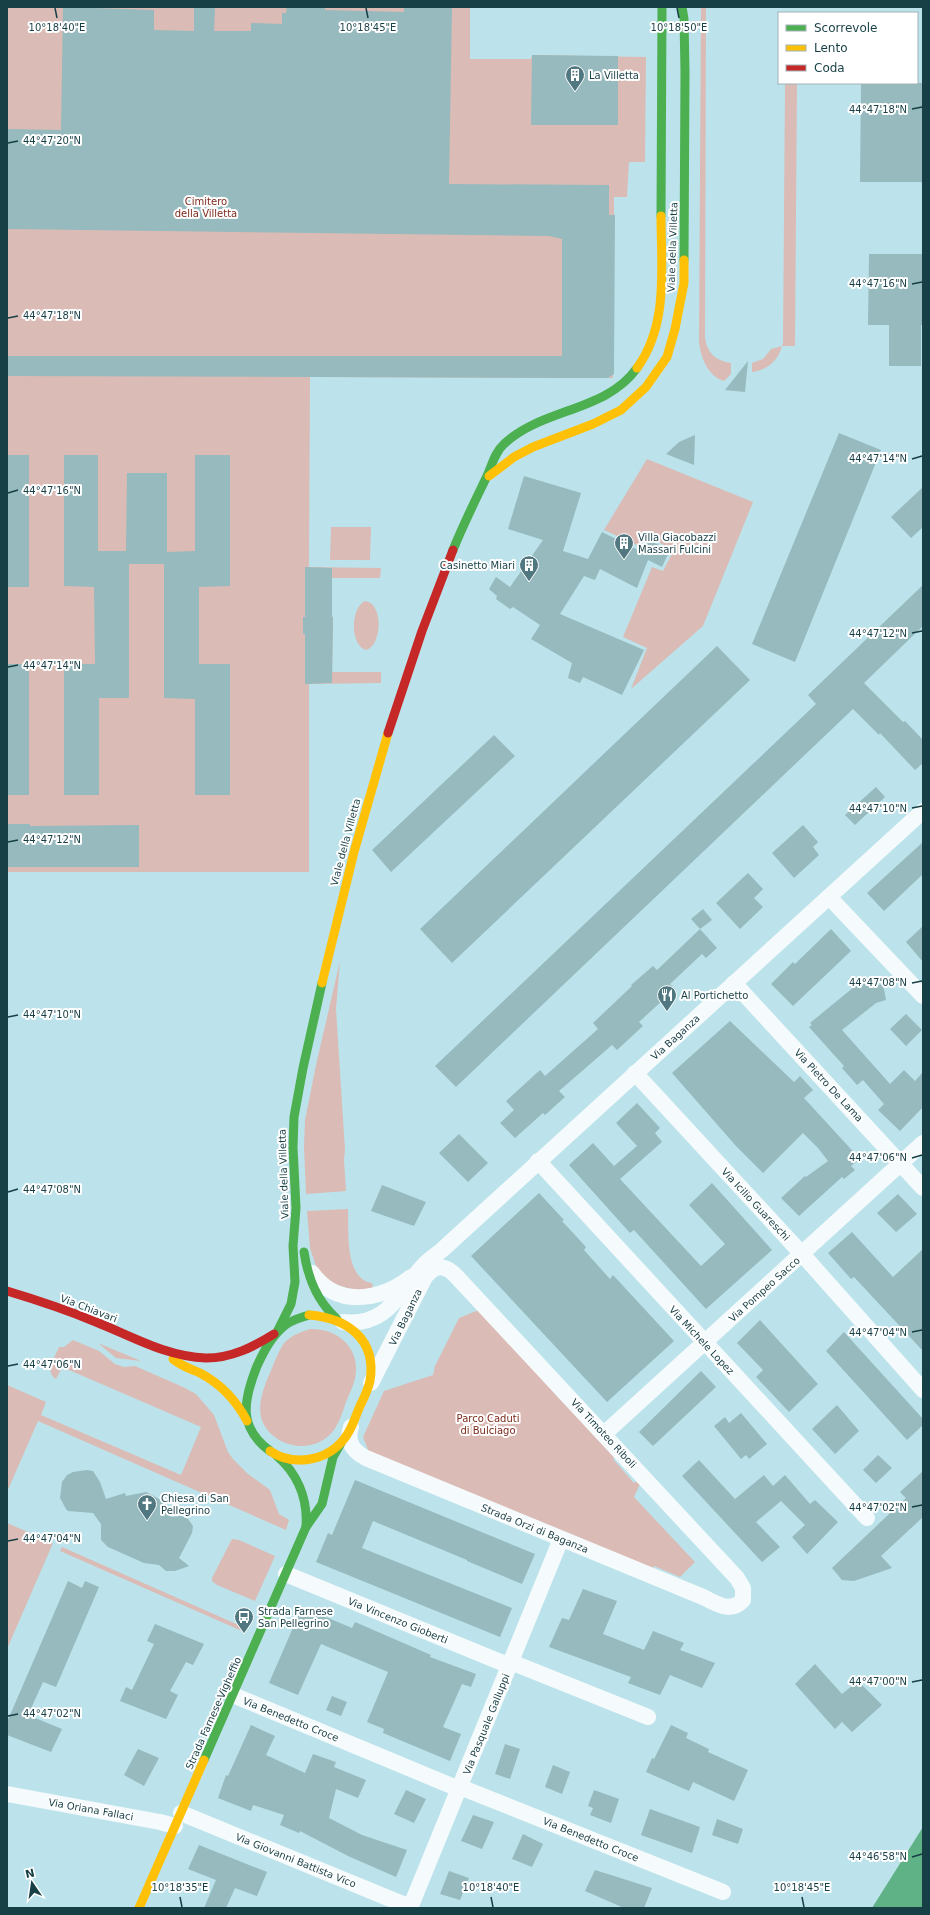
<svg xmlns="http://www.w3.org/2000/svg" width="930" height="1915" font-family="'DejaVu Sans',sans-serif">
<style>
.green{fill:#dbbbb5}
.water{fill:#5fb186}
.building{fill:#96babd}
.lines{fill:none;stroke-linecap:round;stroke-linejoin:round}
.street{stroke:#f5fbfc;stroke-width:16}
.fast{stroke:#4caf50;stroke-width:9}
.slow{stroke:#ffc107;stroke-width:9}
.jam{stroke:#c62828;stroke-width:9}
.ticks{fill:none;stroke:#173f46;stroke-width:1.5}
.labels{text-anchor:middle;stroke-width:4;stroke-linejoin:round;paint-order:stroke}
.poi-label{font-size:10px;fill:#173f46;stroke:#fff;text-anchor:start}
.park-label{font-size:10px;fill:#7d2a1c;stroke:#fff}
.street-label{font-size:10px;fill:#173f46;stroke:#fff}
.ticks-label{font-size:10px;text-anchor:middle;fill:#173f46;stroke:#fff;stroke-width:4;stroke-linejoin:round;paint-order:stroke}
</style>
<rect width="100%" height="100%" fill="#bce3eb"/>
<g class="green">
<path d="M7 7H492H470V59H531L532 55 646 57 645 162H629L627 197H614L613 378 310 377 309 567 381 568 380 578H332V616L333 617 332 672H381V683L309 684V872H7Z"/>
<path d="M701 7H706L705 338C707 353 716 361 731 363V374L724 381C708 377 700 356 699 341Z"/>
<path d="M785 83H797L795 346H782C778 361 767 370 752 372V363L763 359 771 349 782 346 783 343Z"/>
<path d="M647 459 753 502 703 626 631 689 647 648 623 637 652 567 663 571 674 550 644 535 639 546 604 530Z"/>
<path d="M331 527H371L370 560H330Z"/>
<path d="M365 601C383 602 383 645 366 650 350 646 350 608 365 601Z"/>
<path d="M340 961 336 1009 345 1150 344 1160 346 1191 306 1194 304 1147 305 1120 316 1065Z"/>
<path d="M348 1209C349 1230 344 1279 372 1283L373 1288 358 1291 333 1284 317 1269 310 1248 307 1211Z"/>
<path d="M481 1309 617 1455 613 1459 634 1483 639 1480 641 1482 634 1497 695 1562 680 1577 654 1566 652 1571 370 1455 363 1437 384 1391 433 1375 435 1366 459 1318Z"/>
<path d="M310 1329C334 1328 357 1344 356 1370 356 1381 350 1392 346 1402 343 1411 340 1421 334 1430 320 1449 293 1451 275 1437 250 1419 262 1391 272 1368 276 1359 279 1349 286 1341 293 1335 301 1332 310 1329Z"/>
<path d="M73 1340 99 1351 115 1364 124 1367 135 1366 183 1387 196 1394 214 1415 228 1452 233 1459 248 1474 270 1490 279 1514 289 1520 286 1530 38 1421 7 1492V1385L46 1402 41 1415 181 1475 201 1427 62 1367 56 1379C44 1372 55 1357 59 1347H64Z"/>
<path d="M98 1343 141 1361 116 1358Z"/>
<path d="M7 1523 53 1543 7 1649Z"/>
<path d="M232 1539 239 1540 275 1556 255 1601 217 1585 212 1581V1578Z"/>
<path d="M62 1547 243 1627 242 1631 60 1551Z"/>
</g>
<path class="water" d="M923 1827V1908H872Z"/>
<g class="building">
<path d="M63 7 154 10V30L194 31V7H215L214 31H251V23L282 24V13H286L287 7H325V10L404 12V7H452L449 184 609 185V215H615L614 374 608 378 7 376V356H562V239L549 236 7 229V129L61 130Z"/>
<path d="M532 55 618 56V125H531Z"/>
<path d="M861 83H923V182H860Z"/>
<path d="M869 254H923V325H921V366H889V325H868Z"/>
<path d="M748 361 745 392 725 390Z"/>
<path d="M839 433 881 450 795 662 752 644Z"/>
<path d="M695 435 694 465 666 454 679 442Z"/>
<rect x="7" y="455" width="22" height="132"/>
<path d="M64 455H98V551H126L127 473H167V552L195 551V455H230V586L199 587V664H230V795H195V699L164 698V564H129V698H99V795H64V664H95L94 587 64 586Z"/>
<path d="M524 476 581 493 563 551 588 559 602 532 640 551 646 539 670 550 662 567 648 560 637 588 600 569 595 580 584 576 560 614 644 650 622 695 583 677 580 683 568 678 572 663 531 639 540 625 513 607 510 609 496 599 497 596 489 589 496 577 510 587 543 540 508 529Z"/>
<path d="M923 487V527L911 538 891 517Z"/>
<path d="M305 567 332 568V617H333L332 683 305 684V634H303V617H305Z"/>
<path d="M923 585V626L864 683 903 722 905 721 923 740V763L915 770 880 733 879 735 853 709 456 1087 435 1066 816 704 808 695Z"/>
<path d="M717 646 750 680 452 963 420 929Z"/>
<rect x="7" y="664" width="22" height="131"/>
<path d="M494 735 515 756 391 872 372 850Z"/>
<path d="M876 787 885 797 855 825 845 815Z"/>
<path d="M7 824H30V826L139 825V867H7Z"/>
<path d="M803 825 818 842 813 847 819 855 794 878 772 853Z"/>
<path d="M923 842V874L884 911 867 893Z"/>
<path d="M748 873 763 889 754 898 763 907 740 929 716 903Z"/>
<path d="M703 909 712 920 700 929 691 919Z"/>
<path d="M923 926V962L906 942Z"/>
<path d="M700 929 717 948 706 958 702 954 670 984 675 989 639 1022 643 1026 617 1050 612 1045 559 1091 565 1097 545 1115 543 1113 515 1138 500 1123 514 1110 506 1101 540 1070 545 1076 598 1029 593 1023 632 986 631 985 653 966 657 970Z"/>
<path d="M831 929 851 951 793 1006 771 984 793 962 795 964Z"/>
<path d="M865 978 872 986 883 984 886 1000 876 1003 842 1030 890 1084 904 1070 915 1081 923 1072V1107L900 1131 878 1110 884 1104 863 1080 857 1085 842 1068 844 1066 809 1027 812 1025 810 1023Z"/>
<path d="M906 1014 922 1030 906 1046 890 1029Z"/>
<path d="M730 1021 794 1082 800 1076 813 1090 804 1098 860 1159 851 1166 855 1170 844 1179 842 1177 799 1216 781 1198 805 1176 806 1177 828 1161 818 1148 803 1133 763 1173 736 1146 672 1073Z"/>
<path d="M637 1103 660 1128 655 1133 662 1142 620 1179 701 1266 725 1244 689 1205 712 1183 772 1250 706 1309 634 1230 630 1233 569 1165 593 1143 614 1166 637 1146 616 1123Z"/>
<path d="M459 1134 488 1163 468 1182 439 1153Z"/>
<path d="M382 1185 426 1202 414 1226 371 1211Z"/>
<path d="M539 1193 564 1220 562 1221 586 1247 584 1250 610 1279 613 1275 674 1341 607 1402 471 1256Z"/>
<path d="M898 1194 917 1214 896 1232 877 1213Z"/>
<path d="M852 1232 893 1277 923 1249V1351L854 1277 851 1279 828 1253Z"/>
<path d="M760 1320 818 1384 789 1412 756 1377 763 1370 737 1343Z"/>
<path d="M844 1332 923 1419V1425L907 1440 826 1351Z"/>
<path d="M701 1371 716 1387 653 1446 639 1432Z"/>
<path d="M837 1405 859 1431 835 1454 812 1429Z"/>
<path d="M741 1413 767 1444 749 1459 746 1455 741 1459 714 1426 725 1417 729 1423Z"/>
<path d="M878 1455 892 1468 876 1483 863 1470Z"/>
<path d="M699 1460 735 1499 764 1475 773 1486 785 1475 810 1504 815 1500 838 1522 807 1554 792 1537 805 1525 781 1501 756 1522 780 1547 762 1562 682 1476Z"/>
<path d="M87 1470 93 1471 100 1482 106 1499 125 1493 126 1496 146 1492 161 1500 171 1517 181 1516 188 1519 193 1526 192 1533 179 1558 189 1566 175 1571H166L159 1565 144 1563 108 1547 101 1540V1524L93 1513 68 1511 66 1509 60 1498 62 1482 67 1475 73 1472Z"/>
<path d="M923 1471V1517L881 1556 892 1568 854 1581 842 1580 832 1568 906 1498 900 1492Z"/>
<path d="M355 1480 535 1554 522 1584 467 1561V1560L373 1521 362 1548 512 1608 500 1637 316 1562 328 1533 332 1535Z"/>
<path d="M68 1581 82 1588 85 1581 99 1587 56 1687 43 1682 28 1715 62 1729 51 1752 7 1735V1722Z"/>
<path d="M583 1589 617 1601 603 1634 644 1650 653 1631 684 1643 680 1650 715 1663 702 1688 670 1675 660 1695 628 1683 631 1677 549 1647 562 1618 569 1620Z"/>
<path d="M302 1607 352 1628 355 1622 431 1655 430 1657 476 1674 471 1687 462 1684 443 1727 461 1734 450 1761 383 1733 384 1729 367 1722 388 1672 321 1644 298 1695 269 1683Z"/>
<path d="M155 1624 204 1644 193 1665 186 1662 170 1691 178 1695 166 1719 120 1701 126 1687 132 1690 154 1644 147 1641Z"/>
<path d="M815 1664 842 1694 858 1681 882 1705 852 1732 842 1722 835 1729 795 1684Z"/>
<path d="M332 1696 347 1702 341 1716 326 1710Z"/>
<path d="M251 1725 275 1736 266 1755 305 1773 313 1754 336 1762 334 1767 366 1780 358 1798 336 1789 329 1818 362 1835 407 1850 396 1877 348 1856 300 1831 299 1833 280 1825 284 1815 253 1805 251 1811 218 1798 226 1775 228 1776Z"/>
<path d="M671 1725 688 1733 686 1738 709 1749 708 1752 748 1770 734 1801 693 1782 689 1791 646 1772 652 1758 654 1759Z"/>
<path d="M505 1744 520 1749 510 1779 495 1774Z"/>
<path d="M138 1749 159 1758 144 1786 124 1775Z"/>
<path d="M553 1765 570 1772 562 1794 545 1787Z"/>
<path d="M406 1790 426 1799 414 1823 394 1814Z"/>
<path d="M594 1790 619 1799 611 1823 590 1815 593 1808 588 1806Z"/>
<path d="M650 1809 700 1827 692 1853 641 1835Z"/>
<path d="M473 1815 494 1822 482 1849 461 1841Z"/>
<path d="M717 1819 743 1829 738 1844 712 1835Z"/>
<path d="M523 1834 543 1844 532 1867 512 1859Z"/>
<path d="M199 1845 267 1872 257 1896 235 1888 226 1908H204L216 1880 188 1869Z"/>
<path d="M595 1870 652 1888 644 1908H624L585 1891Z"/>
<path d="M449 1871 469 1878 460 1900 440 1894Z"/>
</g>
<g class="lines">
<g class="street">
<path d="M829 897 923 996"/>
<path d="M734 983 923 1188"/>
<path d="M635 1073 802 1254 923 1390"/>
<path d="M538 1161 867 1518"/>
<path d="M312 1273C337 1308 380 1301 411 1277"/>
<path d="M343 1322C388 1327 398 1293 423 1266 428 1260 435 1256 442 1250L923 811"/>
<path d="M371 1383 424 1279"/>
<path d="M351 1427C346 1442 353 1451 366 1458L703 1597C716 1603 730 1614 743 1600V1588L737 1578 457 1277C447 1266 437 1263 427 1275"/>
<path d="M604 1434 923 1143"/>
<path d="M286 1574 510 1666"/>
<path d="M511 1662 648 1717"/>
<path d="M233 1695 459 1789"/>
<path d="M460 1787 723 1892"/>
<path d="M7 1794 160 1822 175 1826"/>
<path d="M181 1813 410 1907"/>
<path d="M410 1908 561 1539"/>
</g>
<g class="fast">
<path d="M682 7 684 19 685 72 684 260"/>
<path d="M661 216 662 7"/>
<path d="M453 550C463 525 475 501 487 476 492 465 495 452 504 444 542 408 606 412 637 368"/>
<path d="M304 1252C308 1279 317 1301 337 1319"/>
<path d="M278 1330 291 1304 295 1282 293 1246 296 1208 293 1147 294 1117 303 1068 322 983"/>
<path d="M270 1451C237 1427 244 1399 257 1366 264 1351 271 1337 284 1326 291 1320 300 1318 309 1315"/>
<path d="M276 1455C297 1473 308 1498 306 1527"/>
<path d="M204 1760 306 1527 322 1504 333 1457 341 1443"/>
</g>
<g class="slow">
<path d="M637 368C669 324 661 267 661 216"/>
<path d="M489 476 514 457 533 447 593 424 621 410 646 387 667 357 675 329 684 283V260"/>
<path d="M322 983 354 852 388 733"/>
<path d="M173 1359C181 1366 191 1369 200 1373 221 1384 236 1400 247 1421"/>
<path d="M270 1451C293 1467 327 1461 344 1439 352 1430 355 1417 360 1406 364 1398 368 1390 370 1381 377 1339 347 1318 309 1315"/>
<path d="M139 1908 204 1760"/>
</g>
<g class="jam">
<path d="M388 733 422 631 453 550"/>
<path d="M7 1291C37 1300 67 1310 96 1322 131 1336 167 1357 206 1358 232 1358 253 1347 274 1334"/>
</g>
</g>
<path class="ticks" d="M55 8 57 18M366 8 368 18M677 8 679 18M912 109 922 107M8 143 18 141M912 284 922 282M8 318 18 316M912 459 922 456M8 493 18 490M912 633 922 631M8 667 18 665M912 808 922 806M8 842 18 840M912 983 922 981M8 1017 18 1015M912 1158 922 1155M8 1192 18 1189M912 1332 922 1330M8 1366 18 1364M912 1507 922 1505M8 1541 18 1539M912 1682 922 1680M8 1716 18 1714M912 1857 922 1854M180 1897 182 1907M491 1897 493 1907M802 1897 804 1907"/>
<defs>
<g id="building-pin" transform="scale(1)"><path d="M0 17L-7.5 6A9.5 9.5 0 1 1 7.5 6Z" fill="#517880" stroke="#fff"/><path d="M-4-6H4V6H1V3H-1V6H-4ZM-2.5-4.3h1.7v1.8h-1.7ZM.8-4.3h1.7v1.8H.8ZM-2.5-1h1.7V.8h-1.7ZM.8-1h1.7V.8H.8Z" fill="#fff"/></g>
<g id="restaurant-pin" transform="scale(1)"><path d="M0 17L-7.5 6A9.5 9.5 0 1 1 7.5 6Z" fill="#517880" stroke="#fff"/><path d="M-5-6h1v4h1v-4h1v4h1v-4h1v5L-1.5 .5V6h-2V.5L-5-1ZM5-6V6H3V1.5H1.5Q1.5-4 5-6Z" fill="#fff"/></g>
<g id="church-pin" transform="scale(1)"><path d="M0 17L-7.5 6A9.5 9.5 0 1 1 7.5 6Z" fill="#517880" stroke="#fff"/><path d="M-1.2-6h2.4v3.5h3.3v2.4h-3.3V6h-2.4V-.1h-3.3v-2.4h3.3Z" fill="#fff"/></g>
<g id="bus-pin" transform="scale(1)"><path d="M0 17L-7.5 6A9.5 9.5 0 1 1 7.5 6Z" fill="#517880" stroke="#fff"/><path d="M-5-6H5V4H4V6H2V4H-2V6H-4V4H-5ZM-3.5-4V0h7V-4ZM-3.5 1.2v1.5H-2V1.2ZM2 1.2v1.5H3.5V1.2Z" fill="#fff"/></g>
</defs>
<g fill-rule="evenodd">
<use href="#building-pin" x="575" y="75"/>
<use href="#building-pin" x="624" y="543"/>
<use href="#building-pin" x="529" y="565"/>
<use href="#restaurant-pin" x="667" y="995"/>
<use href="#church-pin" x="147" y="1504"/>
<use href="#bus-pin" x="244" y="1617"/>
</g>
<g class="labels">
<g class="poi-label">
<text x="589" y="79">La Villetta</text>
<text x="638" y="541">Villa Giacobazzi<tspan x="638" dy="12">Massari Fulcini</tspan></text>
<text x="515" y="569" text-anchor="end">Casinetto Miari</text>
<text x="681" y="999">Al Portichetto</text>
<text x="161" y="1502">Chiesa di San<tspan x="161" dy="12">Pellegrino</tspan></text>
<text x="258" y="1615">Strada Farnese<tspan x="258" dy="12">San Pellegrino</tspan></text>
</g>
<g class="park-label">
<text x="206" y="205">Cimitero<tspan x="206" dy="12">della Villetta</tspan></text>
<text x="488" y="1422">Parco Caduti<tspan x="488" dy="12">di Bulciago</tspan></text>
</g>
<g class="street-label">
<text transform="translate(672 247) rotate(-88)" y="4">Viale della Villetta</text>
<text transform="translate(345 842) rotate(-75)" y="4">Viale della Villetta</text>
<text transform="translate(675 1037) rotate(-42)" y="4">Via Baganza</text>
<text transform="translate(829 1085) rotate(47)" y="4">Via Pietro De Lama</text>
<text transform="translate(283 1174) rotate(-92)" y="4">Viale della Villetta</text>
<text transform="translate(756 1204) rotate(47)" y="4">Via Icilio Guareschi</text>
<text transform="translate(764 1289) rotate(-42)" y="4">Via Pompeo Sacco</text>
<text transform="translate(89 1308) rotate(21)" y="4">Via Chiavari</text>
<text transform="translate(405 1317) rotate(-64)" y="4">Via Baganza</text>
<text transform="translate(702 1340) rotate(47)" y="4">Via Michele Lopez</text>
<text transform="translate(604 1433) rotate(47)" y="4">Via Timoteo Riboli</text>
<text transform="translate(535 1528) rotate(22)" y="4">Strada Orzi di Baganza</text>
<text transform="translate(398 1620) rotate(22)" y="4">Via Vincenzo Gioberti</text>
<text transform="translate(213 1713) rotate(-66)" y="4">Strada Farnese-Vigheffio</text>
<text transform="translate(291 1719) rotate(22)" y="4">Via Benedetto Croce</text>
<text transform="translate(486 1724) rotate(-68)" y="4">Via Pasquale Galluppi</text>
<text transform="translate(91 1809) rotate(10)" y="4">Via Oriana Fallaci</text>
<text transform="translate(591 1839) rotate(22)" y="4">Via Benedetto Croce</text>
<text transform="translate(296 1860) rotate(22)" y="4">Via Giovanni Battista Vico</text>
</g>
</g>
<g class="ticks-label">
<text x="57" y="31">10°18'40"E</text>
<text x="368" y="31">10°18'45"E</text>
<text x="679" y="31">10°18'50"E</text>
<text x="878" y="113">44°47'18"N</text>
<text x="52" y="144">44°47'20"N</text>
<text x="878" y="287">44°47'16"N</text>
<text x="52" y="319">44°47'18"N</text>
<text x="878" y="462">44°47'14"N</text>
<text x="52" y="494">44°47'16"N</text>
<text x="878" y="637">44°47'12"N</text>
<text x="52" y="669">44°47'14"N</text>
<text x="878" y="812">44°47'10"N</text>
<text x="52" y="843">44°47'12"N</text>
<text x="878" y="986">44°47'08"N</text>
<text x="52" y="1018">44°47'10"N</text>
<text x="878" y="1161">44°47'06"N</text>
<text x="52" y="1193">44°47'08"N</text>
<text x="878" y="1336">44°47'04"N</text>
<text x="52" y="1368">44°47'06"N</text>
<text x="878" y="1511">44°47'02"N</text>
<text x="52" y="1542">44°47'04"N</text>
<text x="878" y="1685">44°47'00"N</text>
<text x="52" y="1717">44°47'02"N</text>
<text x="878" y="1860">44°46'58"N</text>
<text x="180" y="1891">10°18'35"E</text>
<text x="491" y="1891">10°18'40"E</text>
<text x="802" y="1891">10°18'45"E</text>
</g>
<rect width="930" height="1915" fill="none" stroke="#173f46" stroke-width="16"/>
<rect x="778" y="12" width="140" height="72" fill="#ffffff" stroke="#a2b2b5"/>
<rect x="786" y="25" width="20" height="6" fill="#4caf50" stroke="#a2b2b5"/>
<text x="814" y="32" font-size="12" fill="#173f46">Scorrevole</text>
<rect x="786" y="45" width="20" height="6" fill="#ffc107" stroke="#a2b2b5"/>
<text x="814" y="52" font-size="12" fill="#173f46">Lento</text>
<rect x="786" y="65" width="20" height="6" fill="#c62828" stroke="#a2b2b5"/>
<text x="814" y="72" font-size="12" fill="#173f46">Coda</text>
<g transform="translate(32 1883) rotate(347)" stroke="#ffffff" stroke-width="3" paint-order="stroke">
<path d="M0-3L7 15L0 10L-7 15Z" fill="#173f46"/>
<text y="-6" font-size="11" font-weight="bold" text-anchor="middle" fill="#173f46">N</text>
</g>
</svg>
